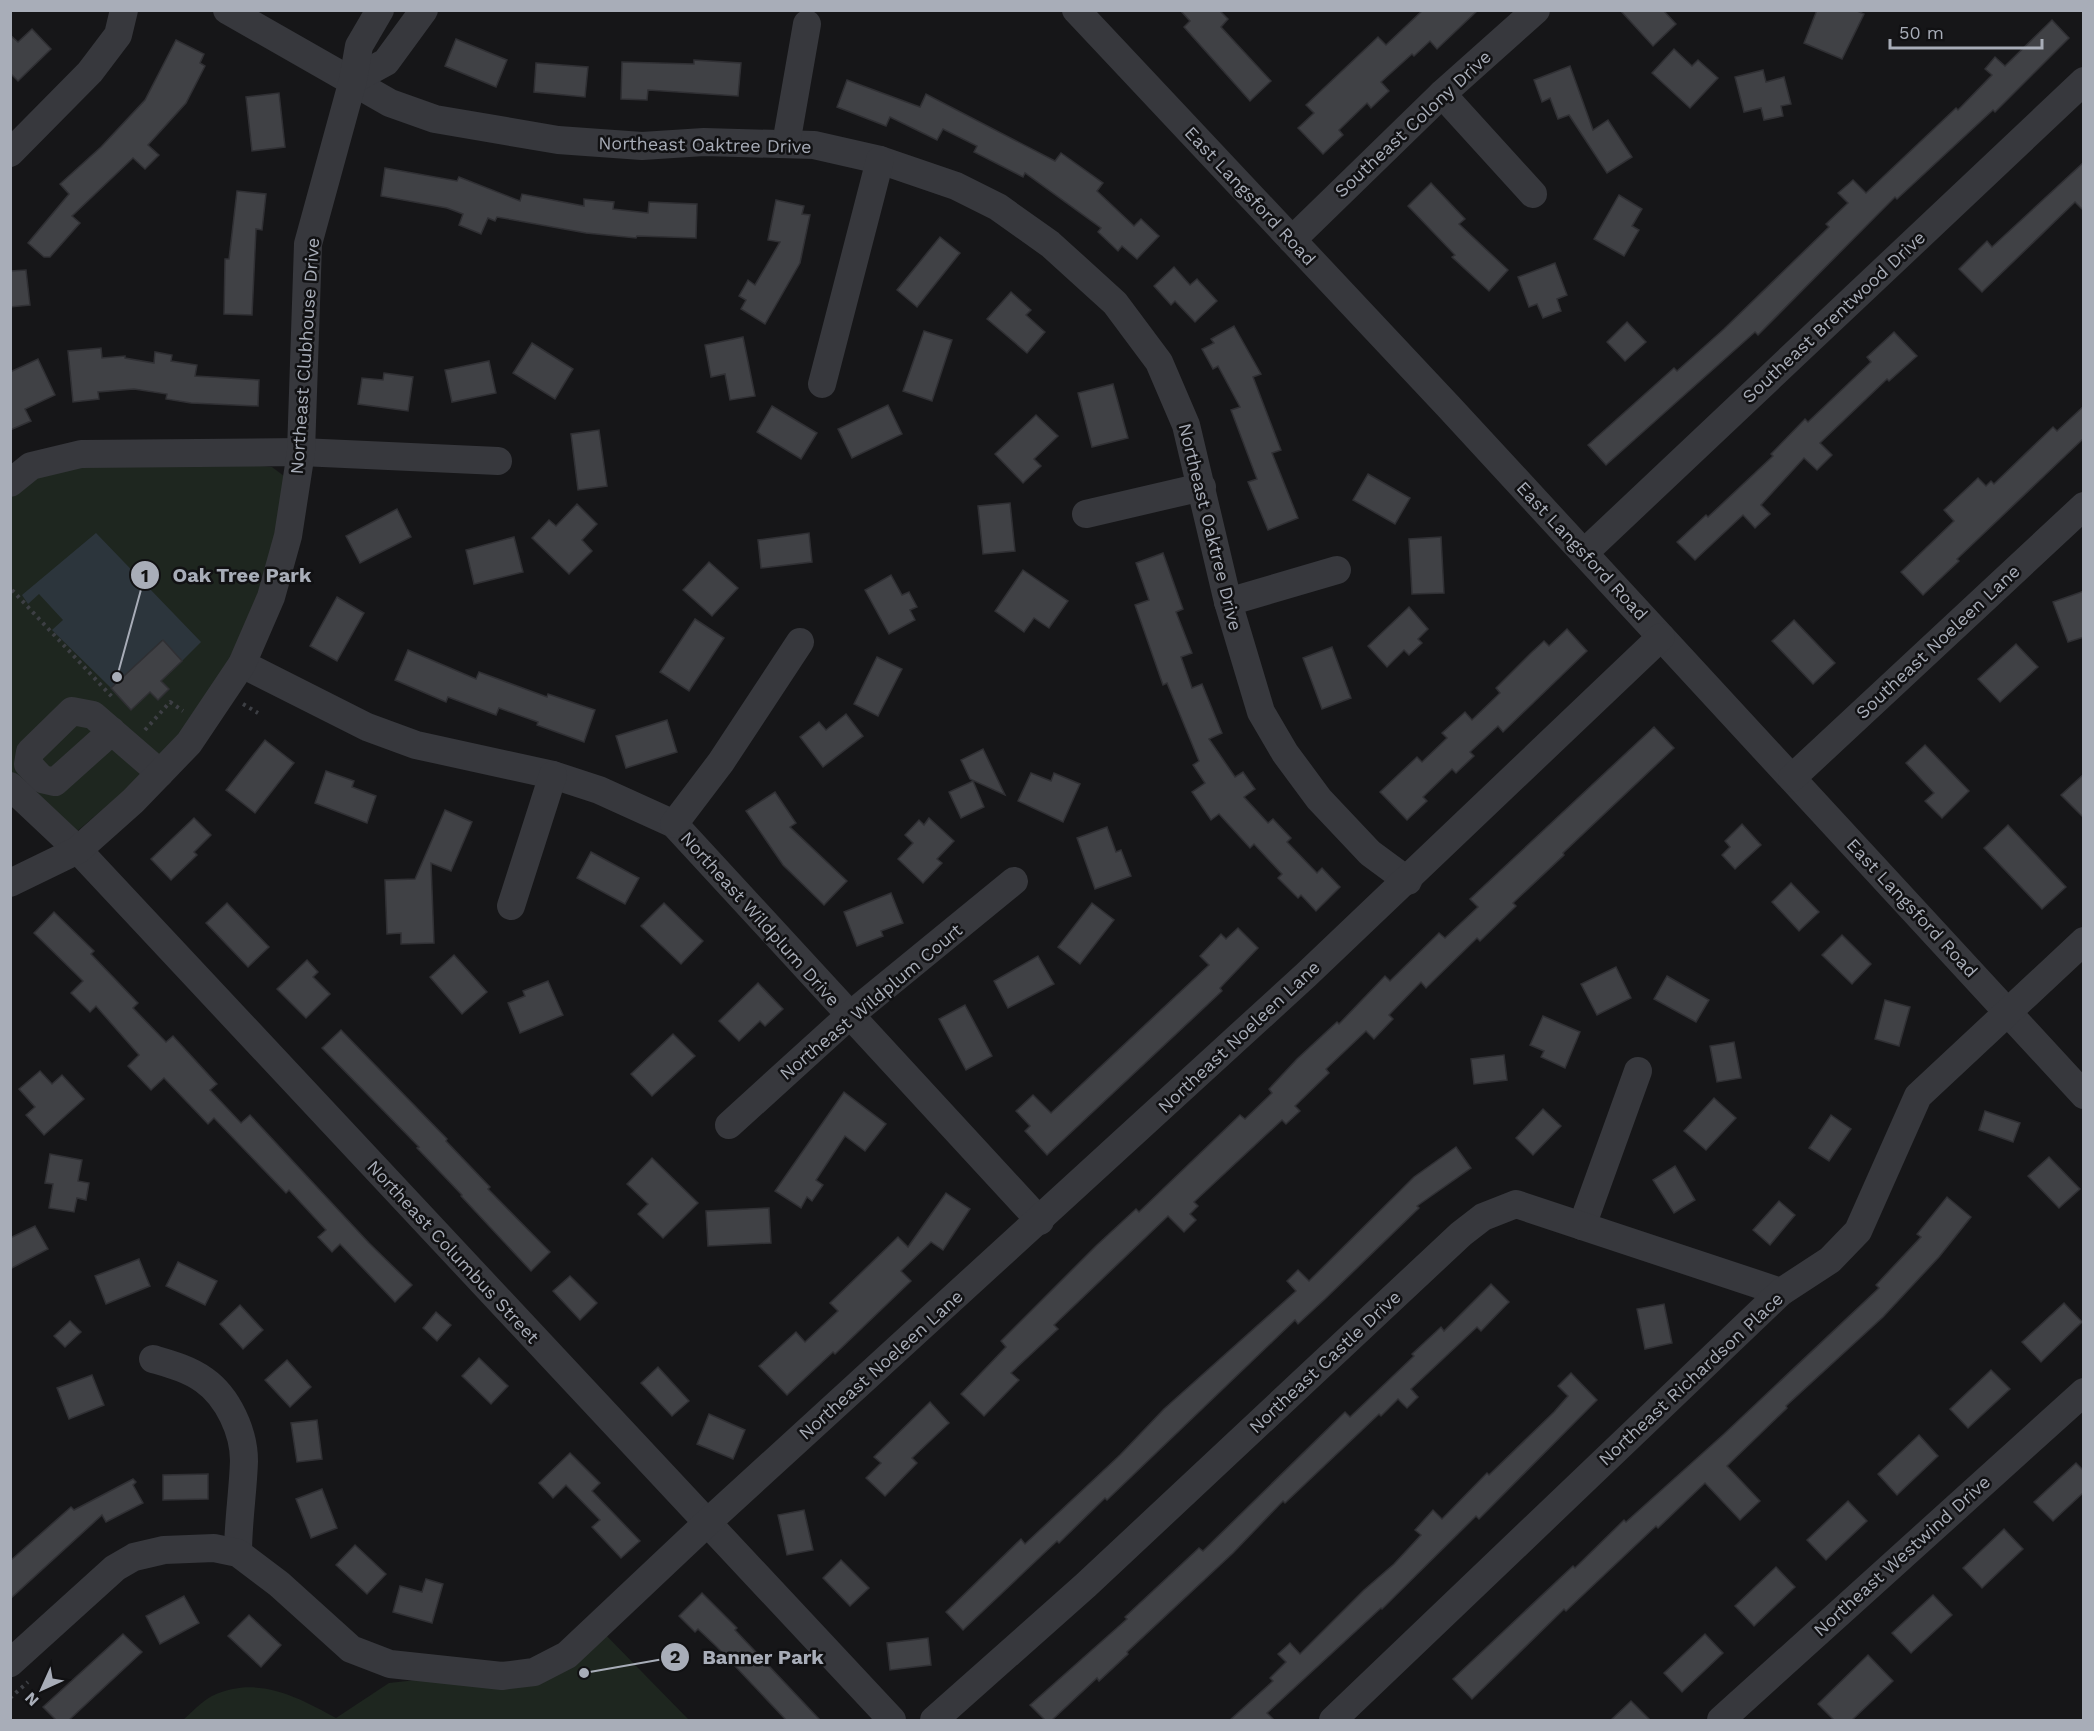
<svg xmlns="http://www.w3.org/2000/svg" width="2094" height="1731" font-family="'Work Sans',sans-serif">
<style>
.green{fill:#1e261f}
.water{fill:#2c353c}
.building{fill:#404145;stroke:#303034;stroke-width:1.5}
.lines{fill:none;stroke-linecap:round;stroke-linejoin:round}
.path{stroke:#3d3f44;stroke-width:4;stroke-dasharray:3 4.5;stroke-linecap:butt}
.minor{stroke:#37383d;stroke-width:28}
.labels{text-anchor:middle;stroke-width:5;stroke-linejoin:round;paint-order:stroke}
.street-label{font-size:18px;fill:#a8adb8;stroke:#111113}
.leader{fill:none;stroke:#a8adb8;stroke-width:2}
.callout-dot{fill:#a8adb8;stroke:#111113;stroke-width:2}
.mark-label{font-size:18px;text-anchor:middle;font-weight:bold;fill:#111}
.callout-label{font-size:20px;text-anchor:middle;font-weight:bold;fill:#a8adb8;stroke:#111113;stroke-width:5;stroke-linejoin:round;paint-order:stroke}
</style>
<rect width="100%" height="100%" fill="#161618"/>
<g class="green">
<path d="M93 460 219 462 272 467 284 476 274 569 204 709 148 771 75 833 11 775V491L40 473Z"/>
<path d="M598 1627 689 1720H183C191 1713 202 1701 212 1696 257 1675 296 1696 336 1718L389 1683 470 1674 502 1676Z"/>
</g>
<path class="water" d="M96 533 201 642 182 661 162 640 111 688 52 630 63 620 39 594 28 604 22 595Z"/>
<g class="building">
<path d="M1180 10H1219L1228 19 1221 27 1271 81 1250 101 1184 27 1190 21Z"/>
<path d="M1423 10H1478L1437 49 1430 41 1414 56 1412 54 1381 82 1389 91 1371 108 1367 103 1339 130 1343 135 1323 154 1298 128 1314 113 1306 105 1378 37 1386 45Z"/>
<path d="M1620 10H1663L1676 24 1653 46Z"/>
<path d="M1817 10H1855L1864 14 1842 59 1804 43Z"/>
<path d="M2052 20 2069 38 1995 112 1993 110 1897 199 1895 197 1758 335 1755 332 1606 465 1588 445 1674 368 1677 371 1724 329 1829 227 1826 224 1848 203 1838 193 1853 180 1866 193 1956 108 1958 110 1992 75 1985 69 1995 57 2005 66Z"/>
<path d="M32 29 51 49 18 81 10 73V35L18 42Z"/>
<path d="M456 39 507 60 496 87 445 66Z"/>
<path d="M176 40 204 54 200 63 205 66 186 103 148 145 159 155 145 169 133 158 72 216 80 223 50 257H44L28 243 69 194 60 184 101 147 145 100Z"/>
<path d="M1674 49 1692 66 1698 60 1718 78 1690 108 1652 73Z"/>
<path d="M694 60 741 63 738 96 648 90 647 100 621 99 622 62 694 64Z"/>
<path d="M536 63 588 67 585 97 534 92Z"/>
<path d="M1570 66 1593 130 1608 120 1632 157 1607 173 1569 115 1558 119 1550 98 1542 102 1534 80Z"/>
<path d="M1763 70 1766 82 1784 77 1791 104 1781 106 1783 116 1764 120 1761 108 1744 112 1735 77Z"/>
<path d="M847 80 920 107 926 94 1055 161 1061 153 1103 183 1097 191 1134 226 1141 219 1159 236 1137 259 1122 246 1118 251 1098 232 1101 228 1025 173 1023 177 974 152 977 146 943 129 937 140 890 117 886 126 837 107Z"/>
<path d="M279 93 285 147 252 151 246 97Z"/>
<path d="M2084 162V211L2075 202 1982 292 1959 269 1987 241 1992 247Z"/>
<path d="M385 168 457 181 459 177 520 201 522 194 584 206V199L614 202 613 209 648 213 649 202 697 204 696 238 637 236 636 238 586 233 497 217 495 221 488 218 481 234 459 225 463 214 447 208 381 196Z"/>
<path d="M1431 183 1465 219 1459 224 1508 270 1489 291 1452 257 1455 255 1408 206Z"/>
<path d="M237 191 266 194 262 230 256 229 252 315 224 314 225 259H229Z"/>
<path d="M1619 195 1642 209 1632 226 1639 230 1624 256 1594 239Z"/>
<path d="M776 200 804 206 802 214 810 215 800 263 765 324 741 309 746 300 739 296 748 280 755 285 780 242 768 240Z"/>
<path d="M940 237 960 253 917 307 897 290Z"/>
<path d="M1555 263 1567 295 1557 299 1561 311 1543 318 1537 304 1529 307 1518 277Z"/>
<path d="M1174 267 1190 285 1197 279 1217 301 1195 322 1175 301 1171 305 1154 286Z"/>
<path d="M26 270 30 305 10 307V271Z"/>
<path d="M1011 292 1031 310 1026 315 1045 332 1027 353 987 319Z"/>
<path d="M1627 322 1646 342 1625 361 1607 342Z"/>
<path d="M1234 326 1261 374 1253 377 1281 450 1272 453 1298 518 1268 530 1248 482 1257 479 1231 410 1240 407 1218 366 1213 369 1202 349 1214 343 1211 339Z"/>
<path d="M924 331 952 340 932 401 903 391Z"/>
<path d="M1894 332 1917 356 1889 381 1887 379 1820 443 1832 455 1817 470 1804 458 1761 505 1770 514 1755 528 1743 515 1695 560 1677 542 1706 515 1708 517 1773 456 1771 454 1805 419 1808 422 1871 362 1867 357Z"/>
<path d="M743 337 755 396 730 400 725 374 711 377 705 345Z"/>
<path d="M532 343 573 369 555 399 513 373Z"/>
<path d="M101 348 102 358 125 356V358L154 363 155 352 172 355 171 361 197 365 195 376 259 380 258 406 191 403 166 399 167 394 134 389 98 392 99 399 73 402 68 351Z"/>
<path d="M38 359 55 395 25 409 31 421 10 430V372Z"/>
<path d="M489 361 496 393 452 402 445 370Z"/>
<path d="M384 373 413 377 408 411 358 404 362 378 383 380Z"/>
<path d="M1113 384 1128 438 1092 447 1078 393Z"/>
<path d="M888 405 902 434 852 458 838 429Z"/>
<path d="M772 406 817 433 801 459 757 432Z"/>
<path d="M2084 406V438L1957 559 1959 561 1923 595 1901 572 1954 521 1944 510 1978 478 1986 486 1991 481 1994 484 2053 427 2057 431Z"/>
<path d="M1036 415 1058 436 1034 459 1041 466 1023 483 995 454Z"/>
<path d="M599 430 607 486 578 490 571 434Z"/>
<path d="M1368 474 1410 498 1395 524 1353 500Z"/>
<path d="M1010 503 1015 551 983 554 978 506Z"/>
<path d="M577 504 597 524 582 540 592 551 569 574 532 538 549 520 556 526Z"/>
<path d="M397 509 411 537 360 563 346 536Z"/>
<path d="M809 533 812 562 761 568 758 540Z"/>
<path d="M514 537 523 572 474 584 466 550Z"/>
<path d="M1441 537 1444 593 1412 594 1409 539Z"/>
<path d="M1163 553 1183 609 1176 612 1192 653 1181 657 1192 688 1202 684 1222 733 1209 739 1235 777 1243 772 1255 789 1244 797 1268 823 1273 819 1291 838 1287 842 1317 873 1322 868 1340 887 1316 911 1301 895 1298 898 1278 878 1282 874 1254 844 1250 848 1219 814 1211 820 1192 792 1205 783 1193 765 1199 761 1167 683 1163 685 1135 605 1149 600 1136 563Z"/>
<path d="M709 562 738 588 712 616 683 590Z"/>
<path d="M1023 570 1068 601 1049 628 1034 618 1024 632 995 611Z"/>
<path d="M891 575 902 595 909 592 917 607 910 610 915 620 889 634 865 590Z"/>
<path d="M2084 591V637L2068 642 2053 602Z"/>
<path d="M337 597 364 613 337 661 310 646Z"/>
<path d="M1409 607 1428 629 1418 639 1422 643 1409 655 1404 650 1387 667 1368 646Z"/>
<path d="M695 619 724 638 689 691 660 672Z"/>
<path d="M1794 620 1835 663 1813 684 1772 641Z"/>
<path d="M1567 629 1587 651 1503 732 1498 726 1470 752 1474 756 1456 773 1452 769 1423 797 1427 801 1407 820 1380 792 1417 757 1422 762 1447 738 1442 733 1465 712 1472 720 1500 693 1496 688 1531 653 1544 641 1549 646Z"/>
<path d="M163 640 182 661 161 681 169 689 158 700 150 692 131 710 111 688Z"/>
<path d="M2016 644 2038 667 2000 702 1978 679Z"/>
<path d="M1332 647 1351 698 1322 709 1303 658Z"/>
<path d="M408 650 476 679 479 672 547 697 548 694 595 710 584 742 537 725 538 722 499 708 496 715 448 697 446 702 395 680Z"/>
<path d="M877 657 902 669 878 716 854 704Z"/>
<path d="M846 714 863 736 823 767 800 737 819 722 826 730Z"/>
<path d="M667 720 677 752 626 768 616 736Z"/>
<path d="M1654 727 1674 748 1563 853 1564 855 1513 903 1516 906 1480 941 1477 938 1426 988 1421 982 1389 1015 1393 1019 1374 1039 1366 1031 1326 1069 1329 1073 1295 1106 1300 1111 1286 1124 1282 1120 1194 1202 1198 1206 1190 1214 1196 1220 1184 1232 1168 1216 1054 1325 1058 1329 1011 1373 1019 1380 984 1416 961 1394 1006 1347 1001 1341 1097 1245 1136 1209 1139 1212 1240 1115 1245 1119 1272 1093 1269 1089 1297 1059 1337 1022 1339 1024 1385 976 1390 981 1439 933 1445 938 1478 907 1470 899Z"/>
<path d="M265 740 294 763 255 813 226 790Z"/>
<path d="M1925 745 1969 791 1942 818 1925 801 1934 793 1906 763Z"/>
<path d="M983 749 1005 795 970 779 961 760Z"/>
<path d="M326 771 354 781 352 787 376 796 367 823 315 803Z"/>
<path d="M1031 773 1051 781 1054 773 1080 784 1063 822 1018 801Z"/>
<path d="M2084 774V818L2061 795Z"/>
<path d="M973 781 984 807 961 818 949 792Z"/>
<path d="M775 792 796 823 790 827 847 881 824 905 783 865 746 811Z"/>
<path d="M445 810 472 822 451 871 431 863 434 943 401 944V933L387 934 385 880 415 879Z"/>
<path d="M194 818 211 835 194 852 197 855 171 880 151 859Z"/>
<path d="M929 818 954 841 937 859 942 863 923 883 898 859 913 843 905 835 919 820 924 825Z"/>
<path d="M1742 824 1761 845 1735 869 1722 855 1730 847 1725 841Z"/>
<path d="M2008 825 2066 887 2042 909 1984 848Z"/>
<path d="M1107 827 1116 852 1121 850 1131 876 1095 889 1077 838Z"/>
<path d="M591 852 639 878 625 904 577 878Z"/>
<path d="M1791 883 1819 912 1799 931 1772 902Z"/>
<path d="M891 893 903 923 881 931 883 936 857 946 844 912Z"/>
<path d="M227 903 269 947 248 967 206 923Z"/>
<path d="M664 903 703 941 681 964 641 926Z"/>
<path d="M1092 903 1114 920 1080 964 1058 947Z"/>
<path d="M54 912 94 951 91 954 138 1003 133 1008 166 1042 173 1036 217 1084 210 1090 241 1123 250 1115 369 1243 412 1285 395 1302 340 1244 332 1252 318 1237 326 1230 289 1190 286 1193 214 1118 208 1124 164 1078 151 1090 128 1066 139 1055 96 1006 90 1012 71 993 83 981 34 933Z"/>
<path d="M1238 928 1258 948 1220 988 1222 991 1047 1155 1025 1131 1030 1126 1016 1111 1033 1095 1051 1113 1209 965 1200 956 1221 934 1226 939Z"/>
<path d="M1842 935 1871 964 1852 984 1822 955Z"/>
<path d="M454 955 487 992 462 1014 430 977Z"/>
<path d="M1038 956 1054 984 1008 1008 994 981Z"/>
<path d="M307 960 318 972 313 977 330 994 306 1018 277 989Z"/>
<path d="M1616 967 1631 998 1597 1015 1581 984Z"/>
<path d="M1667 976 1709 1000 1696 1022 1654 999Z"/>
<path d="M548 981 563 1015 520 1033 508 1003 525 996 523 991Z"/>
<path d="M758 983 783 1009 765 1026 760 1021 739 1041 719 1021Z"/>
<path d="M1885 1000 1910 1007 1899 1046 1875 1039Z"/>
<path d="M965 1005 992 1056 966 1070 939 1019Z"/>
<path d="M1543 1016 1580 1032 1565 1068 1541 1057 1544 1051 1530 1045Z"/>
<path d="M341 1030 447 1139 446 1141 490 1187 488 1189 550 1252 531 1271 461 1196 462 1195 417 1148 419 1147 322 1048Z"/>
<path d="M673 1034 695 1056 652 1096 631 1074Z"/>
<path d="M1734 1042 1741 1078 1717 1082 1710 1046Z"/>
<path d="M1504 1055 1507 1080 1474 1084 1471 1059Z"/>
<path d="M40 1071 52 1084 62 1075 84 1099 44 1135 26 1115 35 1107 19 1089Z"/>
<path d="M844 1092 886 1124 865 1151 845 1136 816 1180 823 1185 812 1201 807 1197 801 1208 775 1191Z"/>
<path d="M1714 1098 1736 1118 1706 1150 1684 1131Z"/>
<path d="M1543 1109 1561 1126 1533 1155 1516 1138Z"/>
<path d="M1985 1111 2020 1123 2013 1142 1979 1130Z"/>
<path d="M1831 1115 1851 1129 1829 1161 1809 1148Z"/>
<path d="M1456 1147 1471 1168 1417 1206 1419 1208 1325 1299 1298 1324 1295 1320 1107 1500 1105 1498 1059 1543 1057 1541 963 1630 946 1612 1021 1539 1025 1544 1120 1455 1164 1409 1296 1291 1287 1281 1298 1270 1309 1281 1414 1177Z"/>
<path d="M50 1154 82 1160 78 1181 89 1183 86 1200 77 1198 74 1212 49 1208 53 1184 45 1183Z"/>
<path d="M2049 1157 2080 1189 2059 1208 2028 1176Z"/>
<path d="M652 1158 698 1203 663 1238 638 1214 648 1204 627 1184Z"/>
<path d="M1675 1166 1695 1200 1674 1213 1653 1180Z"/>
<path d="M946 1193 970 1209 943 1250 931 1242 901 1271 911 1281 835 1354 833 1352 787 1395 759 1366 796 1332 805 1342 838 1311 830 1303 898 1237 908 1247Z"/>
<path d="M1947 1197 1971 1217 1939 1257 1883 1317 1786 1406 1787 1408 1727 1466 1760 1501 1740 1520 1705 1483 1658 1528 1656 1526 1566 1611 1564 1609 1472 1699 1453 1679 1573 1566 1575 1568 1624 1520 1626 1522 1724 1434 1879 1288 1876 1285 1921 1237 1917 1234Z"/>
<path d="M1779 1201 1795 1215 1770 1245 1753 1230Z"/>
<path d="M769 1208 771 1243 708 1246 706 1211Z"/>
<path d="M35 1226 48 1249 10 1269V1238Z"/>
<path d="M139 1259 150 1286 106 1304 95 1276Z"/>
<path d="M178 1262 217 1281 205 1305 166 1286Z"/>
<path d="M570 1276 597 1303 580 1320 553 1291Z"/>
<path d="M1491 1284 1509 1302 1481 1331 1477 1327 1411 1389 1418 1397 1407 1408 1398 1399 1381 1416 1379 1414 1285 1503 1283 1501 1233 1553 1127 1652 1128 1654 1099 1681 1097 1678 1052 1720H1045L1030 1705 1127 1619 1125 1617 1199 1548 1203 1551 1345 1412 1350 1417 1414 1356 1412 1354 1441 1327 1444 1331Z"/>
<path d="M2064 1303 2082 1322 2041 1362 2022 1342Z"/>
<path d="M1664 1304 1672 1343 1645 1349 1637 1309Z"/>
<path d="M240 1305 263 1330 243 1349 220 1324Z"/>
<path d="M436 1312 451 1325 437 1341 423 1328Z"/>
<path d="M70 1321 81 1332 65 1347 54 1336Z"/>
<path d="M479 1358 508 1386 491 1404 462 1376Z"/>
<path d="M287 1360 311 1387 290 1407 265 1380Z"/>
<path d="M658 1367 689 1401 672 1416 641 1383Z"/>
<path d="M1991 1370 2010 1389 1968 1428 1950 1409Z"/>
<path d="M1571 1373 1597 1400 1479 1519 1476 1516 1382 1609 1381 1608 1267 1713 1274 1720H1230L1273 1681 1270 1678 1286 1662 1278 1654 1290 1643 1300 1654 1364 1590 1394 1564 1421 1535 1415 1530 1433 1510 1442 1519 1487 1473 1489 1475 1554 1412 1568 1396 1558 1386Z"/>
<path d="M92 1375 104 1405 69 1419 57 1388Z"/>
<path d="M930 1402 949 1423 912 1458 917 1463 885 1496 866 1478 881 1463 874 1457Z"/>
<path d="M709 1414 745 1430 733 1459 697 1444Z"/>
<path d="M317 1420 322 1459 297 1462 291 1423Z"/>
<path d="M1919 1435 1938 1456 1897 1495 1878 1474Z"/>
<path d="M570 1453 600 1483 592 1491 640 1541 621 1558 592 1527 600 1520 566 1485 553 1498 539 1483Z"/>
<path d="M2076 1463 2084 1471V1492L2053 1521 2034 1502Z"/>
<path d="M208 1474V1499L163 1500V1475Z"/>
<path d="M133 1479 136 1482 133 1485 143 1503 106 1522 102 1515 10 1599V1561L71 1507 74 1510Z"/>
<path d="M322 1489 337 1528 311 1538 296 1499Z"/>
<path d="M1848 1501 1867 1521 1826 1560 1807 1540Z"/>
<path d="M804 1510 813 1550 787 1555 778 1515Z"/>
<path d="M2004 1529 2023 1549 1982 1588 1963 1568Z"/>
<path d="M355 1545 386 1574 367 1594 336 1565Z"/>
<path d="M841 1560 869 1588 850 1606 823 1578Z"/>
<path d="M1776 1567 1795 1587 1754 1626 1735 1606Z"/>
<path d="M426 1579 443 1584 432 1623 393 1612 400 1586 422 1592Z"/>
<path d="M702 1593 737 1628 735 1630 820 1720H786L717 1647 698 1629 695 1632 679 1616Z"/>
<path d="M1933 1595 1952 1615 1911 1653 1892 1633Z"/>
<path d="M184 1596 199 1623 160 1644 146 1616Z"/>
<path d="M249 1615 281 1645 261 1667 228 1636Z"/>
<path d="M123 1634 142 1652 69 1720H56L43 1707Z"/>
<path d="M1705 1634 1723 1653 1682 1692 1664 1673Z"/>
<path d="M928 1638 931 1665 890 1670 887 1643Z"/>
<path d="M1868 1655 1893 1681 1852 1720H1834L1818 1704Z"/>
<path d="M1631 1701 1650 1720H1611Z"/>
</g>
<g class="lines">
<g class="path">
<path d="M12 590 114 699"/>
<path d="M243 704 258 713"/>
<path d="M145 730 170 702 183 711"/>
<path d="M10 1698 28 1682"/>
</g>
<g class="minor">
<path d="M227 10 390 103 435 119 558 140 642 146 704 142 814 145 880 160 956 186 998 207 1050 244 1115 303 1159 362 1186 425 1228 602 1261 712 1285 753 1319 799 1370 853 1408 881"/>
<path d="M1076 10 1449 407 2084 1095"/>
<path d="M353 80 386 62 424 10"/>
<path d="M1442 94 1533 194"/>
<path d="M786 144 807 24"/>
<path d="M10 153 90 72 118 35 124 10"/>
<path d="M1292 240 1442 94 1536 10"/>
<path d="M822 384 880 160"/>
<path d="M10 483 31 466 81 454 301 452 498 461"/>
<path d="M1086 514 1202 487"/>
<path d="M1584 553 2084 81"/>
<path d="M1228 602 1337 570"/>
<path d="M242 664 367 727 416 745 553 775 599 790 674 824 1040 1221"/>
<path d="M112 731 55 782 42 779 28 764 30 752 72 711 93 715 160 773"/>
<path d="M1792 778 2084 506"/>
<path d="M10 786 78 850 892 1720"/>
<path d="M674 824 721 762 800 642"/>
<path d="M10 883 78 850 133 801 189 743 242 664 271 597 288 536 301 452 308 244 353 80 359 46 380 10"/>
<path d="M511 906 553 775"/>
<path d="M729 1125 849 1016 1014 881"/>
<path d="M1582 1226 1638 1071"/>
<path d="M153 1359C170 1364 189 1369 204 1380 228 1397 244 1432 244 1461 243 1492 238 1522 238 1553"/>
<path d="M10 1663 115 1568 134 1557 164 1550 214 1548 238 1553 279 1584 351 1649 390 1664 502 1676 534 1672 567 1655 708 1522 1306 975 1661 637"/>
<path d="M934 1720 1086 1585 1461 1234 1483 1217 1516 1204 1781 1292"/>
<path d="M1333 1720 1781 1292 1830 1260 1858 1231 1918 1096 2084 941"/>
<path d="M1721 1720 2084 1392"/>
</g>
</g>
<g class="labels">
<g class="street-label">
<text transform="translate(1413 124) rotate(-43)" y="6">Southeast Colony Drive</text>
<text transform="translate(705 145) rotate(1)" y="6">Northeast Oaktree Drive</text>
<text transform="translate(1250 196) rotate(47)" y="6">East Langsford Road</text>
<text transform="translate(1834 317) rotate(-43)" y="6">Southeast Brentwood Drive</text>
<text transform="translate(305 356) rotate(-86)" y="6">Northeast Clubhouse Drive</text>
<text transform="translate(1210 527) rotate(76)" y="6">Northeast Oaktree Drive</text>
<text transform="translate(1582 551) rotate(47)" y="6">East Langsford Road</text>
<text transform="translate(1938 642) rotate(-43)" y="6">Southeast Noeleen Lane</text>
<text transform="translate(1912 908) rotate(47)" y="6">East Langsford Road</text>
<text transform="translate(760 919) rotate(48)" y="6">Northeast Wildplum Drive</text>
<text transform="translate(871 1002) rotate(-40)" y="6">Northeast Wildplum Court</text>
<text transform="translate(1239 1037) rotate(-43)" y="6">Northeast Noeleen Lane</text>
<text transform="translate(453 1252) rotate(47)" y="6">Northeast Columbus Street</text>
<text transform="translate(1325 1362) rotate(-43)" y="6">Northeast Castle Drive</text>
<text transform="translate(881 1365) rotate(-42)" y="6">Northeast Noeleen Lane</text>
<text transform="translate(1691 1379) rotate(-43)" y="6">Northeast Richardson Place</text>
<text transform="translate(1902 1556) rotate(-42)" y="6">Northeast Westwind Drive</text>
</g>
</g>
<path class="leader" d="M117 677L145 575M584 1673L675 1657"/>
<g class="callout-dot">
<circle cx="117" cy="677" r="6"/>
<circle cx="584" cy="1673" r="6"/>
<circle cx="145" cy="575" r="15"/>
<circle cx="675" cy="1657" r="15"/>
</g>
<g class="mark-label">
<text x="145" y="582">1</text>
<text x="675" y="1663">2</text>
</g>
<g class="callout-label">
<text x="242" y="582">Oak Tree Park</text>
<text x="763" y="1664">Banner Park</text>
</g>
<rect width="2094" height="1731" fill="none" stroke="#a8adb8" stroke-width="24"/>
<g transform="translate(42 1689) rotate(225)" stroke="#111113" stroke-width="4.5" paint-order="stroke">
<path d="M0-4.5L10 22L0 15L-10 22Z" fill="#a8adb8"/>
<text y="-9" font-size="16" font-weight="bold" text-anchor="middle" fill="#a8adb8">N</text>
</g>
<path d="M1890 39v9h152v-9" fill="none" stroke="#a8adb8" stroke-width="3"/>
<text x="1899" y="39" font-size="18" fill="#a8adb8" stroke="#111113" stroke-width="4.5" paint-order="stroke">50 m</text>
</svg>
